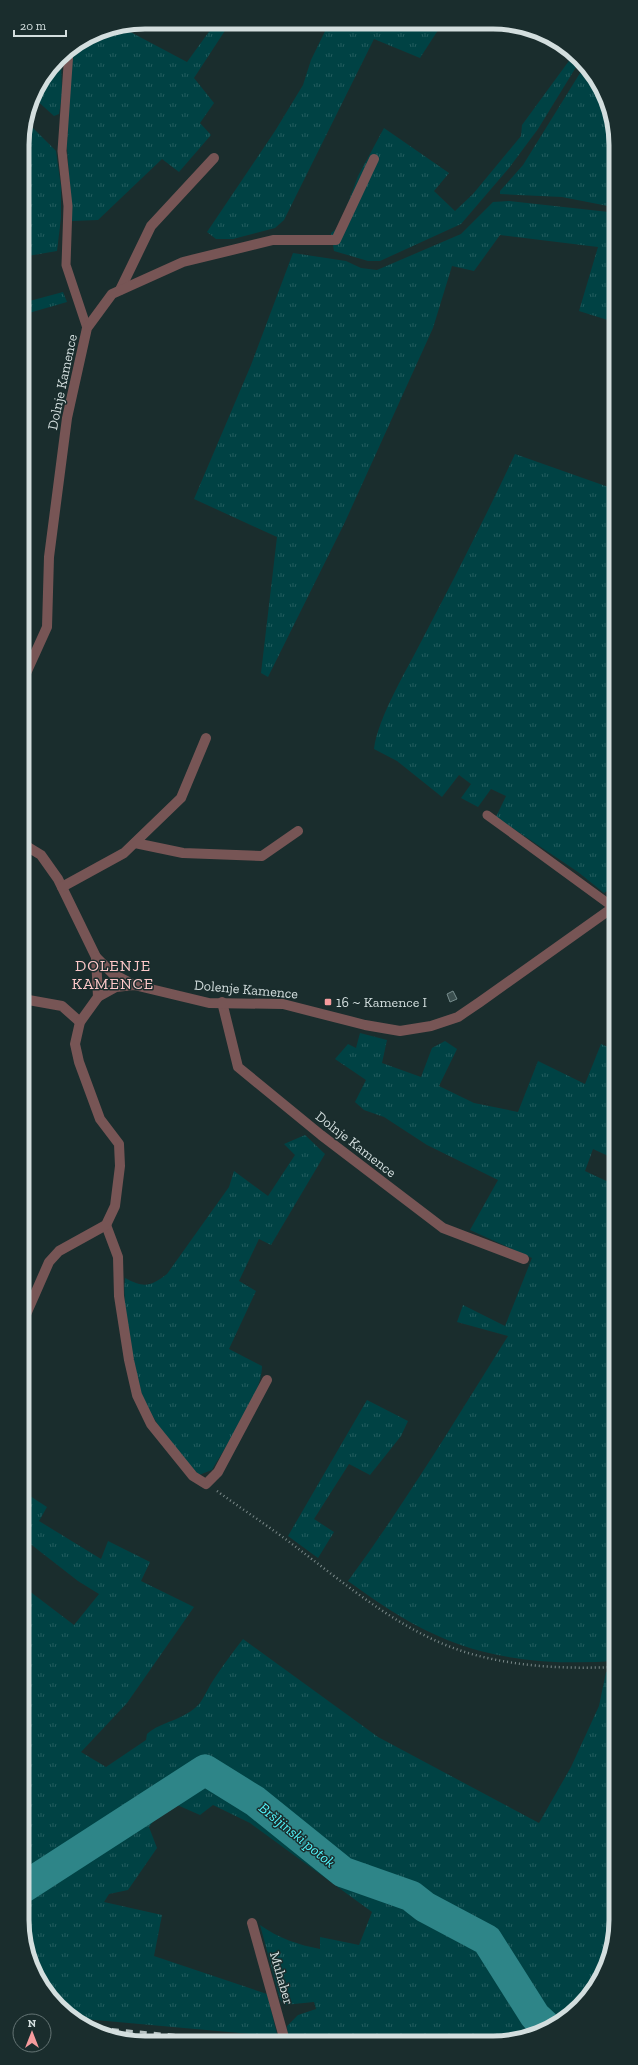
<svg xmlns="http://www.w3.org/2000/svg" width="638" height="2065" font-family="'Zilla Slab',serif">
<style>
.grass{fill:url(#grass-tufts)}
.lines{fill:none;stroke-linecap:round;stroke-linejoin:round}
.river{stroke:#2e8588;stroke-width:31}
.building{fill:#3b4f4f;stroke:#778d8d}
.path{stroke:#7b8a8a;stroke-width:2.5;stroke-dasharray:1 3;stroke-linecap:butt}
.lane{stroke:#755;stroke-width:9}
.street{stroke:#755;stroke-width:10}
.rail{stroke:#b4c0c0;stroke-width:3;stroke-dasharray:7 7;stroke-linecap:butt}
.poi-dot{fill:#f59b9d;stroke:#1a2d2d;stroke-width:1.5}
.labels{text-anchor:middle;stroke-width:3;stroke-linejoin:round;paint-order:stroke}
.street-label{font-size:14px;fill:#d3dede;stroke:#1a2d2d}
.poi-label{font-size:14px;fill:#d3dede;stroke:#1a2d2d;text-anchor:start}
.water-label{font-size:15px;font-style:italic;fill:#51f3f9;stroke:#1a2d2d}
.quarter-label{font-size:16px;letter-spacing:1px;fill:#fec9c9;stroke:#1a2d2d}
.rim{fill:none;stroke:#d3dede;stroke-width:5}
</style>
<defs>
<pattern id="grass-tufts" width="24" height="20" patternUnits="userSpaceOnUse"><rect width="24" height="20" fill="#004244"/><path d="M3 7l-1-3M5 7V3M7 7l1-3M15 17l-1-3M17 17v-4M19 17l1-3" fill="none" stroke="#245d5f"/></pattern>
</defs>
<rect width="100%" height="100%" fill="#1a2d2d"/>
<g class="grass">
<path d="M216 22 230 23 194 78 214 103 200 123 211 135 179 172 162 159 98 220 72 221 67 147 71 49 98 31 121 27 187 62Z"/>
<path d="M329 23 442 24 420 58 374 39 284 220 275 228 233 239H216L207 232 275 131 303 85 311 60Z"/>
<path d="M574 54 581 59 538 129 509 168 461 224 380 261H368L334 251 331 233 339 227 358 176 384 128 449 173 434 191 455 211 473 194 521 136 522 125Z"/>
<path d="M61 56 62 96 59 114 54 116 34 98 31 101Z"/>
<path d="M585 65 603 90 614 121V322L579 311 598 247 500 235 474 271 452 266 433 328 345 522 268 677 261 673 277 537 194 499 251 365 293 253 346 261 361 268 377 270 461 234 493 202 509 201 609 212 608 206 562 197 500 194V191L523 165Z"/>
<path d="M26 121 56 151 61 187V218L57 251 22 257V137Z"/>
<path d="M63 292 67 302 22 315V303Z"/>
<path d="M515 454 614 489 615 886 604 893 578 872 496 817 506 796 491 789 478 807 461 798 471 784 459 775 442 797 397 761 374 749C378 717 408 668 423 638 455 577 486 516 515 454Z"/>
<path d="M360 1033 387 1040 382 1063 421 1077 432 1048 445 1041 457 1049 439 1086 474 1103 518 1112 538 1061 585 1084 601 1044 615 1050V1159L593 1149 585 1171 615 1185V1661C555 1665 492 1661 436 1635 404 1621 376 1601 348 1581 406 1502 456 1419 508 1336L457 1322 463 1305 505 1326 532 1258 470 1230 498 1180 427 1145 384 1117 364 1110 355 1102 366 1080 335 1059 348 1044 356 1048Z"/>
<path d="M305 1135 325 1154 271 1245 259 1239 239 1281 256 1291 229 1349 262 1366C262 1395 227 1444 212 1470L199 1475C176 1451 154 1424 141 1393 133 1376 132 1354 129 1336 126 1316 123 1298 125 1278 144 1288 150 1287 167 1274L229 1187 234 1171 268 1196 295 1155 284 1144Z"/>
<path d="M367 1400 408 1421 401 1436 370 1475 349 1464 314 1519 334 1532 318 1558 288 1536Z"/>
<path d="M30 1496 47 1507 39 1521 101 1559 108 1541 150 1562 141 1581 194 1607 127 1703 81 1752 106 1767 146 1740 147 1734C161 1721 184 1721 200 1703 205 1696 209 1686 214 1679 223 1665 233 1652 243 1639L378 1737 539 1823 571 1767 599 1706 606 1672 615 1671 616 1928 607 1967 585 2001 554 2027 517 2041H304L288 2039 287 2026 298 2015 316 2009 314 2002 284 2005 280 1999 260 1925C278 1938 299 1945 320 1949V1937L359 1945 372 1912 250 1823 213 1805 200 1815 168 1801 149 1827 157 1848 128 1890 109 1894 104 1902 162 1915 154 1956 267 1994 277 2034 273 2036 73 2018C45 1997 35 1976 24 1944V1587L74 1625 99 1594 78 1581 24 1539V1505Z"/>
<path d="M102 2034 180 2041H121Z"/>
</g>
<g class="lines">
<path class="river" d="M24 1887 205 1770 255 1801 343 1872 411 1896 425 1907 487 1940 535 2016 549 2029"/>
</g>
<path class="building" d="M453 991 457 999 450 1002 447 994Z"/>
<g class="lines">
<path class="path" d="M217 1491C243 1510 270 1527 296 1547 349 1587 403 1633 468 1653 516 1667 566 1669 615 1667"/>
<g class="lane">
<path d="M69 51 62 151 68 206 66 265 87 328"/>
<path d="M487 815 613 907"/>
</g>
<g class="street">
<path d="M120 290 151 226 214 158"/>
<path d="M23 680 47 627 49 557 67 418 87 328 112 294 183 262 273 240H336L374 159"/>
<path d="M135 843 183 853 262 856 298 831"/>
<path d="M23 844 41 855 58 879 96 957 113 974 134 985"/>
<path d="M62 887 124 853 181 798 206 738"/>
<path d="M96 957 98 997"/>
<path d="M23 999 62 1006 80 1022"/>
<path d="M222 1002 238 1067 321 1135 443 1228 524 1259"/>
<path d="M106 1225 118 1257 119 1296 129 1360 137 1395 151 1424 193 1476 206 1484 218 1472 267 1380"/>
<path d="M24 1319 49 1262 59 1251 106 1225 115 1206 120 1166 119 1144 100 1119 79 1062 75 1044 80 1022 98 997 116 987 134 985 209 1003 283 1004 365 1025 400 1031 431 1026 458 1017 480 1002 615 906"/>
<path d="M252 1923 285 2041"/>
</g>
<path class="rail" d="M84 2027 239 2041"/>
</g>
<rect class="poi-dot" x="324" y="998" width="8" height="8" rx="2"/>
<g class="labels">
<g class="street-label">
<text transform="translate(62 382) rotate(-78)" y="5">Dolnje Kamence</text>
<text transform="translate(246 989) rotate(5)" y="5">Dolenje Kamence</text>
<text transform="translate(356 1144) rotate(38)" y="5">Dolnje Kamence</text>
<text transform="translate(282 1978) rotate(74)" y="5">Muhaber</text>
</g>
<g class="poi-label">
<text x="336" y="1007">16 ~ Kamence I</text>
</g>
<g class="water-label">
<text transform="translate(297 1835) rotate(39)" y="5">Bršljinski potok</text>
</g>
<g class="quarter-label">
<text x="113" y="971">DOLENJE<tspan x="113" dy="18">KAMENCE</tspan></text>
</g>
</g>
<path d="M0 0H638V2065H0ZM145 29H493A116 116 0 0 1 609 145V1920A116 116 0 0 1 493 2036H145A116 116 0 0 1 29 1920V145A116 116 0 0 1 145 29Z" fill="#1a2d2d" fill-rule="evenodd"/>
<path class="rim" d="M145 29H493A116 116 0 0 1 609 145V1920A116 116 0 0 1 493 2036H145A116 116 0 0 1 29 1920V145A116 116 0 0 1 145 29Z"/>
<g transform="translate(32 2033)"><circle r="19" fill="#1a2d2d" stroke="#647474"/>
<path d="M0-3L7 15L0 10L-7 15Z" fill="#f59b9d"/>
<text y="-6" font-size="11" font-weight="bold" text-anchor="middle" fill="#d3dede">N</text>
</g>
<path d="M14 30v6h52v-6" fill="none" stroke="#d3dede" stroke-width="2"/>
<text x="20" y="30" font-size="12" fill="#d3dede" stroke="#1a2d2d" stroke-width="3" paint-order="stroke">20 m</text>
</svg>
